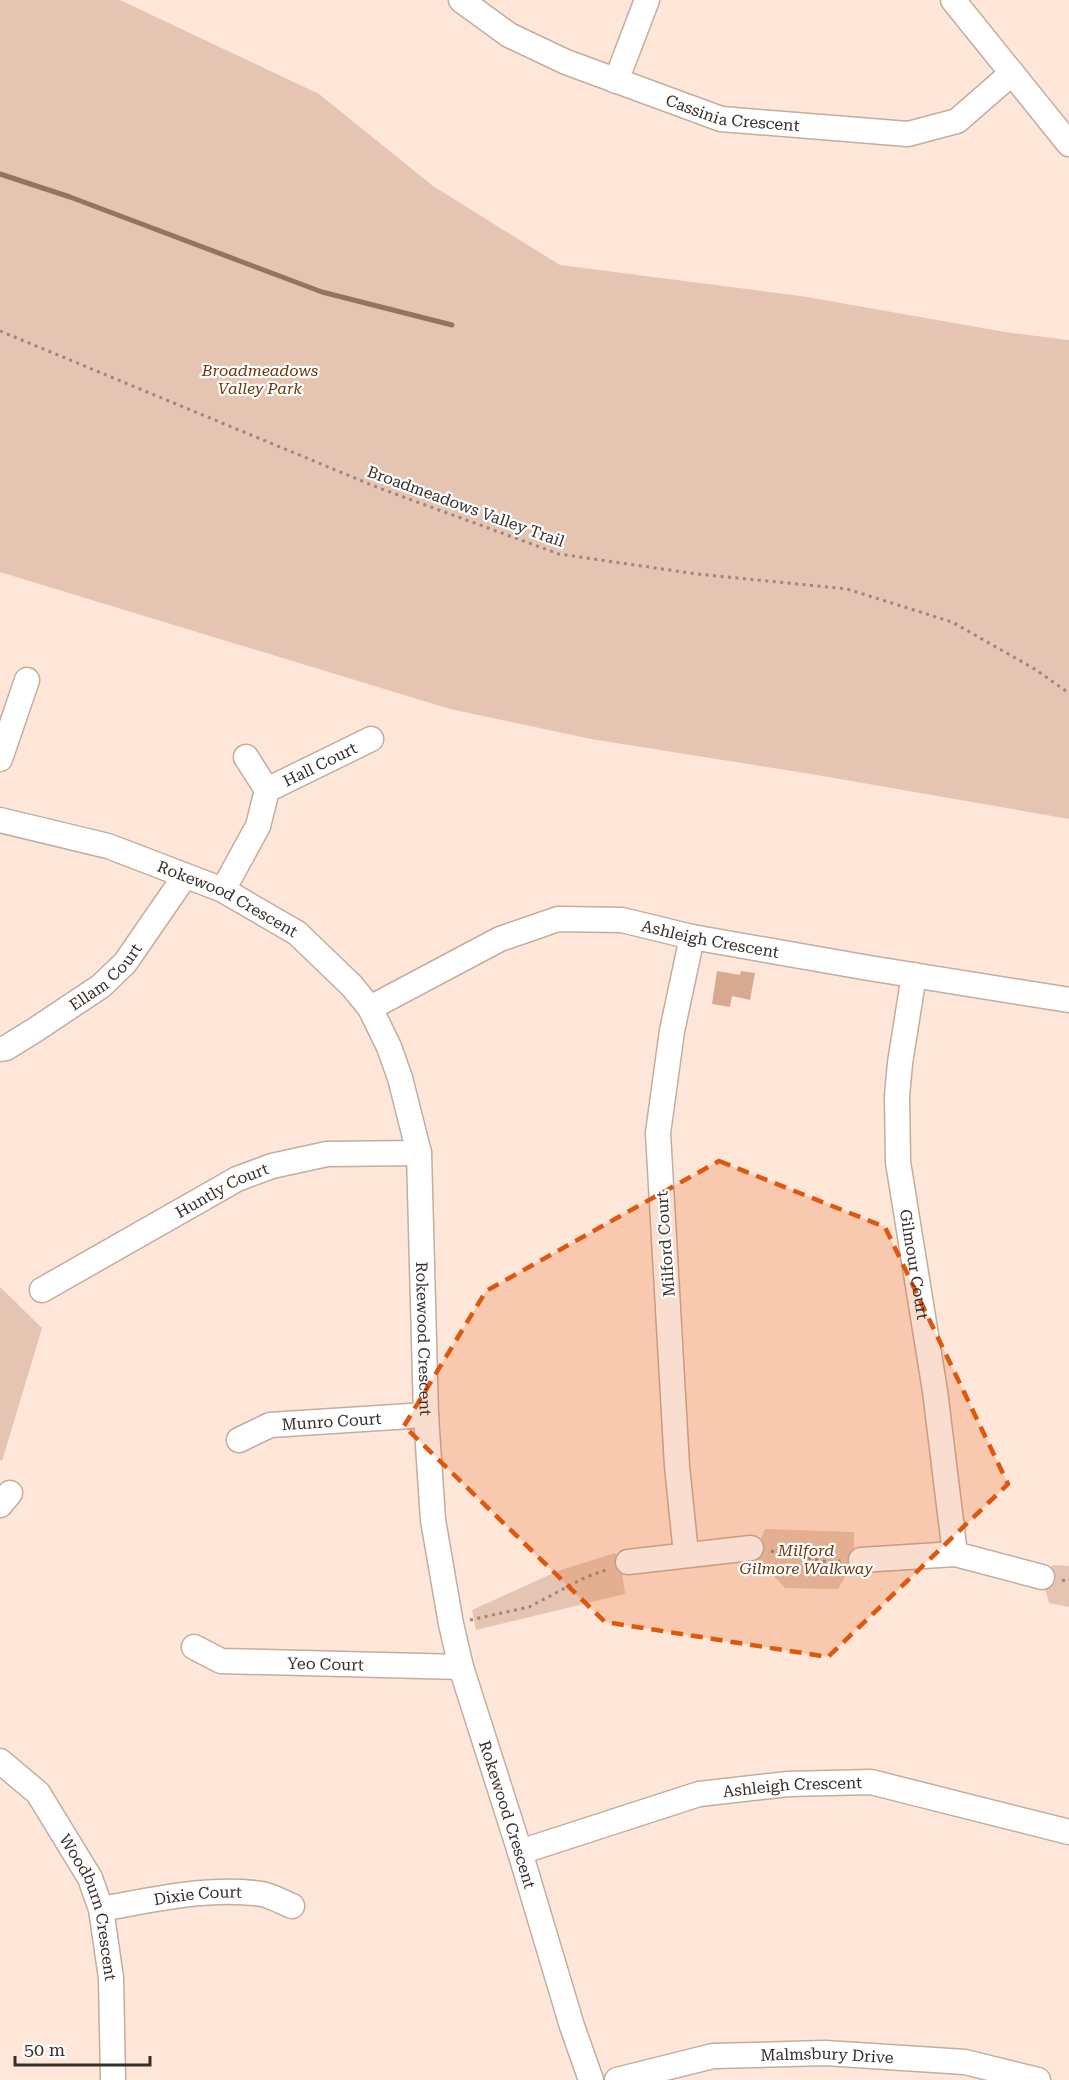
<svg xmlns="http://www.w3.org/2000/svg" width="1069" height="2080" font-family="'Roboto Serif',serif">
<style>
.green{fill:#e5c5b2}
.lines{fill:none;stroke-linecap:round;stroke-linejoin:round}
.stream{stroke:#95735f;stroke-width:5}
.building{fill:#d7a98e}
.minor-casing{stroke:#c3ada0;stroke-width:27}
.path{stroke:#98887e;stroke-width:3;stroke-dasharray:3 4.5;stroke-linecap:butt}
.minor{stroke:#fff;stroke-width:24}
.marked{fill:#df570d;fill-opacity:0.2;stroke:#df570d;stroke-width:4.5;stroke-dasharray:12 8;stroke-linejoin:round}
.labels{text-anchor:middle;stroke-width:4.5;stroke-linejoin:round;paint-order:stroke}
.street-label{font-size:16px;fill:#372e29;stroke:#fff}
.park-label{font-size:16px;font-style:italic;fill:#6e350a;stroke:#fff}
</style>
<rect width="100%" height="100%" fill="#fee6d8"/>
<g class="green">
<path d="M0 0H120L319 94 433 186 560 265 801 296 1011 333 1069 340V819L811 774 591 739 450 709 0 572Z"/>
<path d="M0 1287 42 1328 2 1461 0 1460Z"/>
<path d="M765 1529 854 1532V1561L838 1589 785 1588 758 1559 757 1549Z"/>
<path d="M615 1553 621 1564 625 1594 476 1630 472 1610 558 1571Z"/>
<path d="M1053 1565 1069 1566V1607L1049 1603 1042 1577Z"/>
</g>
<g class="lines">
<path class="stream" d="M0 174 70 197 322 292 452 325"/>
</g>
<path class="building" d="M717 971 740 975 741 971 755 973 750 1000 732 996 730 1007 712 1004Z"/>
<g class="lines">
<g class="minor-casing">
<g id="minor">
<path id="s1" d="M461 0 509 35 566 62 721 119 908 134 957 121 1012 73"/>
<path d="M953 0 1069 144"/>
<path d="M616 81 647 0"/>
<path id="s2" d="M246 757 267 790 371 739"/>
<path d="M0 759 27 680"/>
<path id="s3" d="M0 820 108 846 223 890 297 933 352 986 370 1008 389 1047 400 1078 419 1153 426 1415 433 1520 451 1624 461 1667 520 1852 572 2026 591 2080"/>
<path d="M223 890 258 826 267 790"/>
<path id="s4" d="M914 975 900 1063 897 1096 898 1162 935 1391 955 1554"/>
<path id="s5" d="M370 1008 500 939 558 919 622 920 692 937 869 968 1069 1000"/>
<path id="s6" d="M0 1049 6 1048 35 1030 101 986 125 963 185 876"/>
<path id="s7" d="M42 1290 237 1179 272 1166 327 1154 419 1153"/>
<path id="s8" d="M239 1440 270 1425 426 1415"/>
<path d="M0 1505 10 1493"/>
<path d="M686 1554 677 1466 658 1133 672 1031 692 937"/>
<path d="M861 1560 955 1554 1042 1577"/>
<path d="M628 1562 751 1548"/>
<path id="s9" d="M194 1647 221 1661 461 1667"/>
<path id="s10" d="M0 1761 38 1793 90 1878 101 1909 111 1978 113 2080"/>
<path id="s11" d="M520 1852 699 1794 788 1784 871 1782 1069 1832"/>
<path id="s12" d="M101 1909C154 1900 208 1886 262 1894 272 1896 282 1902 292 1906"/>
<path id="s13" d="M617 2080 713 2056 825 2053 965 2062 1038 2080"/>
</g>
</g>
<g class="path">
<path d="M0 331 379 488 559 554 697 574 847 589 952 622 1033 668 1069 693"/>
<path d="M771 1551 828 1562 841 1561"/>
<path d="M1062 1580 1069 1582"/>
<path d="M470 1620 529 1607 586 1577 609 1569"/>
</g>
<use href="#minor" class="minor"/>
</g>
<path class="marked" d="M719 1161 885 1227 1008 1484 828 1657 605 1622 404 1426 486 1291Z"/>
<g class="labels">
<g class="street-label">
<text dy="6" stroke="none"><textPath href="#s1" startOffset="298">Cassinia Crescent</textPath></text>
<text transform="translate(466 506) rotate(20)" y="6">Broadmeadows Valley Trail</text>
<text dy="6" stroke="none"><textPath href="#s2" startOffset="98">Hall Court</textPath></text>
<text dy="6" stroke="none"><textPath href="#s3" startOffset="242">Rokewood Crescent</textPath></text>
<text dy="6" stroke="none"><textPath href="#s5" startOffset="363">Ashleigh Crescent</textPath></text>
<text dy="6" stroke="none"><textPath href="#s6" startOffset="129">Ellam Court</textPath></text>
<text dy="6" stroke="none"><textPath href="#s7" startOffset="206">Huntly Court</textPath></text>
<text transform="translate(665 1244) rotate(-94)" y="6">Milford Court</text>
<text dy="6" stroke="none"><textPath href="#s4" startOffset="292">Gilmour Court</textPath></text>
<text dy="6" stroke="none"><textPath href="#s3" startOffset="764">Rokewood Crescent</textPath></text>
<text dy="6" stroke="none"><textPath href="#s8" startOffset="96">Munro Court</textPath></text>
<text dy="6" stroke="none"><textPath href="#s9" startOffset="135">Yeo Court</textPath></text>
<text dy="6" stroke="none"><textPath href="#s11" startOffset="282">Ashleigh Crescent</textPath></text>
<text dy="6" stroke="none"><textPath href="#s3" startOffset="1250">Rokewood Crescent</textPath></text>
<text dy="6" stroke="none"><textPath href="#s12" startOffset="98">Dixie Court</textPath></text>
<text dy="6" stroke="none"><textPath href="#s10" startOffset="177">Woodburn Crescent</textPath></text>
<text dy="6" stroke="none"><textPath href="#s13" startOffset="213">Malmsbury Drive</textPath></text>
</g>
<g class="park-label">
<text x="260" y="376">Broadmeadows<tspan x="260" dy="18">Valley Park</tspan></text>
<text x="806" y="1556">Milford<tspan x="806" dy="18">Gilmore Walkway</tspan></text>
</g>
</g>
<path d="M15 2056v9h135v-9" fill="none" stroke="#372e29" stroke-width="3"/>
<text x="24" y="2056" font-size="18" fill="#372e29" stroke="#ffffff" stroke-width="4.5" paint-order="stroke">50 m</text>
</svg>
